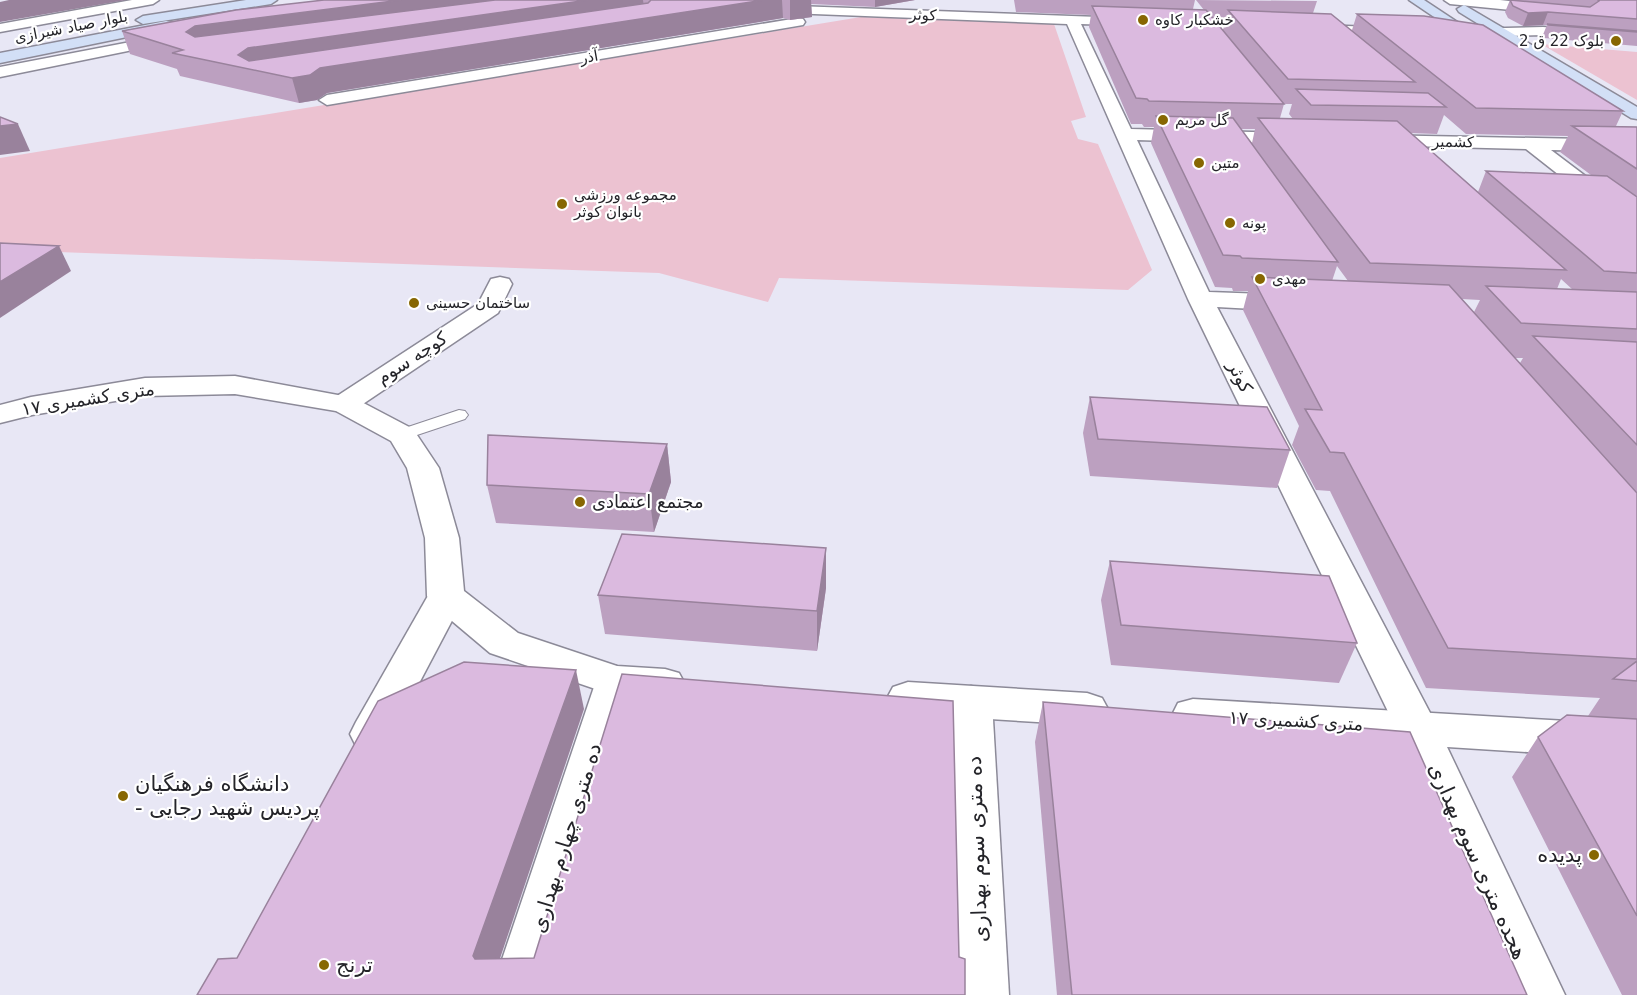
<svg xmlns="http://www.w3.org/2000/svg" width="1637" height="995" font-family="'DejaVu Sans',Vazirmatn,sans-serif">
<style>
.green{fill:#ecc2d1}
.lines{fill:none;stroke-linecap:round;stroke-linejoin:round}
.service-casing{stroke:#8c8a98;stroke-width:2}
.minor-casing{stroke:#8c8a98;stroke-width:3}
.tertiary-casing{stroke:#8c8a98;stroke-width:3}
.secondary-casing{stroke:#8c8a98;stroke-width:3}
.service{fill:#fff;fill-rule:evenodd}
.minor{fill:#fff;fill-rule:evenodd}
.tertiary{fill:#fff;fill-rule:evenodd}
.secondary{fill:#d2dff6;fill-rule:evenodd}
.wall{fill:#bca0c0;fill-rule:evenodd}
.shaded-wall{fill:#99829c}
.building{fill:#dbbadf;stroke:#99829c;stroke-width:1.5}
.poi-dot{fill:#876702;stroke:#fff;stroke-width:2}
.labels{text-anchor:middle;stroke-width:4.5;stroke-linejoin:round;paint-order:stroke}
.far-street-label{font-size:15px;fill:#242429;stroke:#fff}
.far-poi-label{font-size:15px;fill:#242429;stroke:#fff;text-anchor:start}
.street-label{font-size:18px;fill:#242429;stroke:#fff}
.poi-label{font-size:18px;fill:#242429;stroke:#fff;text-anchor:start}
.near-poi-label{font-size:21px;fill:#242429;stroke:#fff;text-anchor:start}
.near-street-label{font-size:21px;fill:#242429;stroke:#fff}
</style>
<rect width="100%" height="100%" fill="#e8e7f5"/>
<g class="green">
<path d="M861 17 1054 24 1086 117 1071 121 1078 139 1098 144 1152 270 1128 290 779 278 768 302 659 273 0 250V158Z"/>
<path d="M1541 44 1637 52V100Z"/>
</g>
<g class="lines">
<g class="service-casing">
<path id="service" d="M459 410 465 411 468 415 465 419 402 440 396 439 393 435 396 431Z"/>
</g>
<g class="minor-casing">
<g id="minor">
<path d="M132 0H159L153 4 0 32V24Z"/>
<path d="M1444 0H1500L1552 6 1559 10 1552 14 1450 4Z"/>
<path d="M768 5 1402 28 1404 31 1402 34 1397 35 1081 24 1131 129 1297 133 1304 135 1306 139 1304 143 1297 145 1137 140 1209 292 1291 295 1300 298 1304 303 1300 308 1291 311 1217 307 1438 728 1565 995H1511L1396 728 1188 299 1067 24 763 12 761 9 763 6Z"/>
<path d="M798 18 803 19 805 22 803 25 327 105 319 100 327 95Z"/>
<path d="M1543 27 1637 35V43L1543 35 1466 37 1459 33 1466 29Z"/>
<path d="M1375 135 1637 140V152L1551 150 1637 215V232L1629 230 1526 149 1368 145 1366 141 1368 137Z"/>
<path d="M500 277 509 279 512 284 498 313 354 410 344 413 334 410 329 404 334 398 478 304 491 279Z"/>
<path d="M446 583 459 587 465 596 386 746 371 751 356 746 350 734 356 722 433 587Z"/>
<path d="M616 666 630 670 636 681 544 995H490L596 681 602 670Z"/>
<path d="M971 686 986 691 992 702 1009 995H955L950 702 956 691Z"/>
</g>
</g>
<g class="tertiary-casing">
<g id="tertiary">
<path d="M172 34 177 35 179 38 177 41 0 77V67Z"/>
<path d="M235 376 354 398 413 429 439 468 459 538 464 591 518 633 617 666 665 669 679 673 685 684 679 695 665 699 616 696 490 653 433 605 427 596 425 538 407 468 391 441 336 411 235 394 145 396 32 415 0 423V405L31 397 145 378Z"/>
<path d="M908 682 1087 693 1102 698 1108 709 1102 720 1087 725 908 714 893 709 887 698 893 687Z"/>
<path d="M1193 699 1637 725V759L1193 731 1178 727 1172 715 1178 703Z"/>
</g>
</g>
<g class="secondary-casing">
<g id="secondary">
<path d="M246 0H277L271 4 143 24 136 20 143 16Z"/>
<path d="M1409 0H1424L1489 43 1482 47 1477 46Z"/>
<path d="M1464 5 1637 107V119L1631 118 1459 12 1457 9Z"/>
<path d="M166 21 171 22 173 25 171 28 0 63V53Z"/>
</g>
</g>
<use href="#service" class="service"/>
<use href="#minor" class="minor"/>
<use href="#tertiary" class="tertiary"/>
<use href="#secondary" class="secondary"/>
</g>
<g class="wall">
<path d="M324 0H915L875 7 811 4 812 17 790 20 783 18 327 93 317 100 299 103 180 76 177 69 130 54 122 31Z"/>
<path d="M1014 0H1195L1193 9 1204 10 1196 0 1317 1 1313 13 1352 30 1357 14 1623 111 1616 126 1637 127V995H1622L1512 777 1538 737 1588 716 1600 698 1426 688 1330 491 1316 490 1292 445 1299 426 1243 310 1248 291H1233L1232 288 1215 287 1151 143 1154 127H1144L1142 124H1131L1089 27 1091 15 1016 12ZM1214 19H1226L1223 30ZM1284 104H1292L1289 114 1293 119 1280 118ZM1444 115 1466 134 1568 136 1560 152 1591 175 1486 171 1478 192 1410 133 1437 134ZM1241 129H1255L1252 143ZM1337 266 1348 281H1332ZM1561 279 1573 290 1557 289ZM1462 299 1480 300 1474 312ZM1515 358H1523L1520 363Z"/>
<path d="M1510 0H1637V46L1544 38 1542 37 1547 25 1523 26 1508 18 1505 12Z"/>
<path d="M1090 397 1290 450 1277 488 1090 476 1083 433Z"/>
<path d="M667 444 671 482 654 532 496 523 487 485Z"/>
<path d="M826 548V588L817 651 605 634 598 595Z"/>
<path d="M1110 561 1357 643 1339 683 1111 665 1101 600Z"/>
<path d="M1043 702 1527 995H1057L1035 742Z"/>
</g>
<g class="shaded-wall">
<path d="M9 0H126L0 22V2Z"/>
<path d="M401 0H552L203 48 186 32 195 26Z"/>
<path d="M588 0H643L645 13 256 71 238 55 248 48Z"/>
<path d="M764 0H782L783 18 327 93 317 100 299 103 292 78 320 68Z"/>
<path d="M790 0H811L812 17 790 20Z"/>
<path d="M875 0H915L875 7Z"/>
<path d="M1548 12 1543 25 1523 26 1528 13Z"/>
<path d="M18 124 30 151 0 155V126Z"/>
<path d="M59 246 71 271 0 318V282Z"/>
<path d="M667 444 671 482 654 532 649 494Z"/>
<path d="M826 548V588L817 651V611Z"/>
<path d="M576 670 584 709 488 994 473 956Z"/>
</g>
<g class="building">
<path d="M324 0H401L195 26 186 32 195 37 495 0H588L248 48 238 55 249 61 648 3 651 0H764L320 68 310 75 292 78 172 53 183 50 122 31 236 10Z"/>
<path d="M1510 0 1590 7 1599 1 1598 0H1637V19L1548 12 1528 13 1513 6Z"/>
<path d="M1092 6 1206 10 1284 104 1149 101 1147 99 1136 98Z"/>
<path d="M1228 10 1331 14 1415 82 1288 79Z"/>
<path d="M1357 14 1424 16 1483 25 1623 111 1476 108Z"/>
<path d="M1547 24 1637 31V32L1549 25Z"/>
<path d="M1296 89 1428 93 1446 107 1311 105Z"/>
<path d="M1156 116 1233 118 1338 262 1242 258 1240 256 1223 255Z"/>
<path d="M0 117 18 124 0 126Z"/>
<path d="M1258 118 1397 121 1566 270 1370 263Z"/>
<path d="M1572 126 1637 127V169Z"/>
<path d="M1486 171 1607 176 1637 197V273L1604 271Z"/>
<path d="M0 243 59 246 0 282Z"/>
<path d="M1252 277 1449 285 1637 493V659L1448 648 1344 453 1330 452 1305 409 1322 410Z"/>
<path d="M1486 286 1637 292V329L1521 323Z"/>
<path d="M1533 336 1637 342V445Z"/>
<path d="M1090 397 1267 407 1290 450 1098 439Z"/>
<path d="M488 435 667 444 649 494 487 485Z"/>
<path d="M622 534 826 548 817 611 598 595Z"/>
<path d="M1110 561 1329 576 1357 643 1121 625Z"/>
<path d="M1637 661V681L1613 679Z"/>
<path d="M464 662 576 670 473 956 475 959 534 958 622 674 953 701 959 957 965 959V995H197L218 959 237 958 378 701Z"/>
<path d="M1043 702 1410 732 1527 995H1072Z"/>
<path d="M1567 715 1637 719V916L1538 737Z"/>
</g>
<g class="poi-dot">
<circle cx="1143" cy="20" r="6"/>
<circle cx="1616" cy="41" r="6"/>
<circle cx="1163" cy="120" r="6"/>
<circle cx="1199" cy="163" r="6"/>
<circle cx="562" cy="204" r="6"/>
<circle cx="1230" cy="223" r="6"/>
<circle cx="1260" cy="279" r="6"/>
<circle cx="414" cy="303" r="6"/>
<circle cx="580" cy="502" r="6"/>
<circle cx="123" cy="796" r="6"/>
<circle cx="1594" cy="855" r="6"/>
<circle cx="324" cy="965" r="6"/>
</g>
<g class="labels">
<g class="far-street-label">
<text transform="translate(923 15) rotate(2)" y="5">کوثر</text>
<text transform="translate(71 27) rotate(-11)" y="5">بلوار صیاد شیرازی</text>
<text transform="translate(589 57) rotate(-10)" y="5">آذر</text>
<text transform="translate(1453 142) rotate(1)" y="5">کشمیر</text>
</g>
<g class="far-poi-label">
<text x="1155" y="25">خشکبار کاوه</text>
<text x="1604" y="46" text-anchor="end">بلوک 22 ق 2</text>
<text x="1175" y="125">گل مریم</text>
<text x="1211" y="168">متین</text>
<text x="574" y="200">مجموعه ورزشی<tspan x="574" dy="17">بانوان کوثر</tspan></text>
<text x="1242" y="228">پونه</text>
<text x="1272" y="284">مهدی</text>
<text x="426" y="308">ساختمان حسینی</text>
</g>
<g class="street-label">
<text transform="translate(412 358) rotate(-33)" y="6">کوچه سوم</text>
<text transform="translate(1240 377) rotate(63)" y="6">کوثر</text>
<text transform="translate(88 399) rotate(-9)" y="6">۱۷ متری کشمیری</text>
<text transform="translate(1296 721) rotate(3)" y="6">۱۷ متری کشمیری</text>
</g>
<g class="poi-label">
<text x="592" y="508">مجتمع اعتمادی</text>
</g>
<g class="near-poi-label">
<text x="135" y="791">دانشگاه فرهنگیان<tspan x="135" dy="24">- پردیس شهید رجایی</tspan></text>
<text x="1582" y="862" text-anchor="end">پدیده</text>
<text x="336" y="972">ترنج</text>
</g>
<g class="near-street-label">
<text transform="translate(566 838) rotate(-73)" y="7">ده متری چهارم بهداری</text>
<text transform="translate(977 849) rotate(-92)" y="7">ده متری سوم بهداری</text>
<text transform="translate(1478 861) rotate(66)" y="7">هجده متری سوم بهداری</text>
</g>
</g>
</svg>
